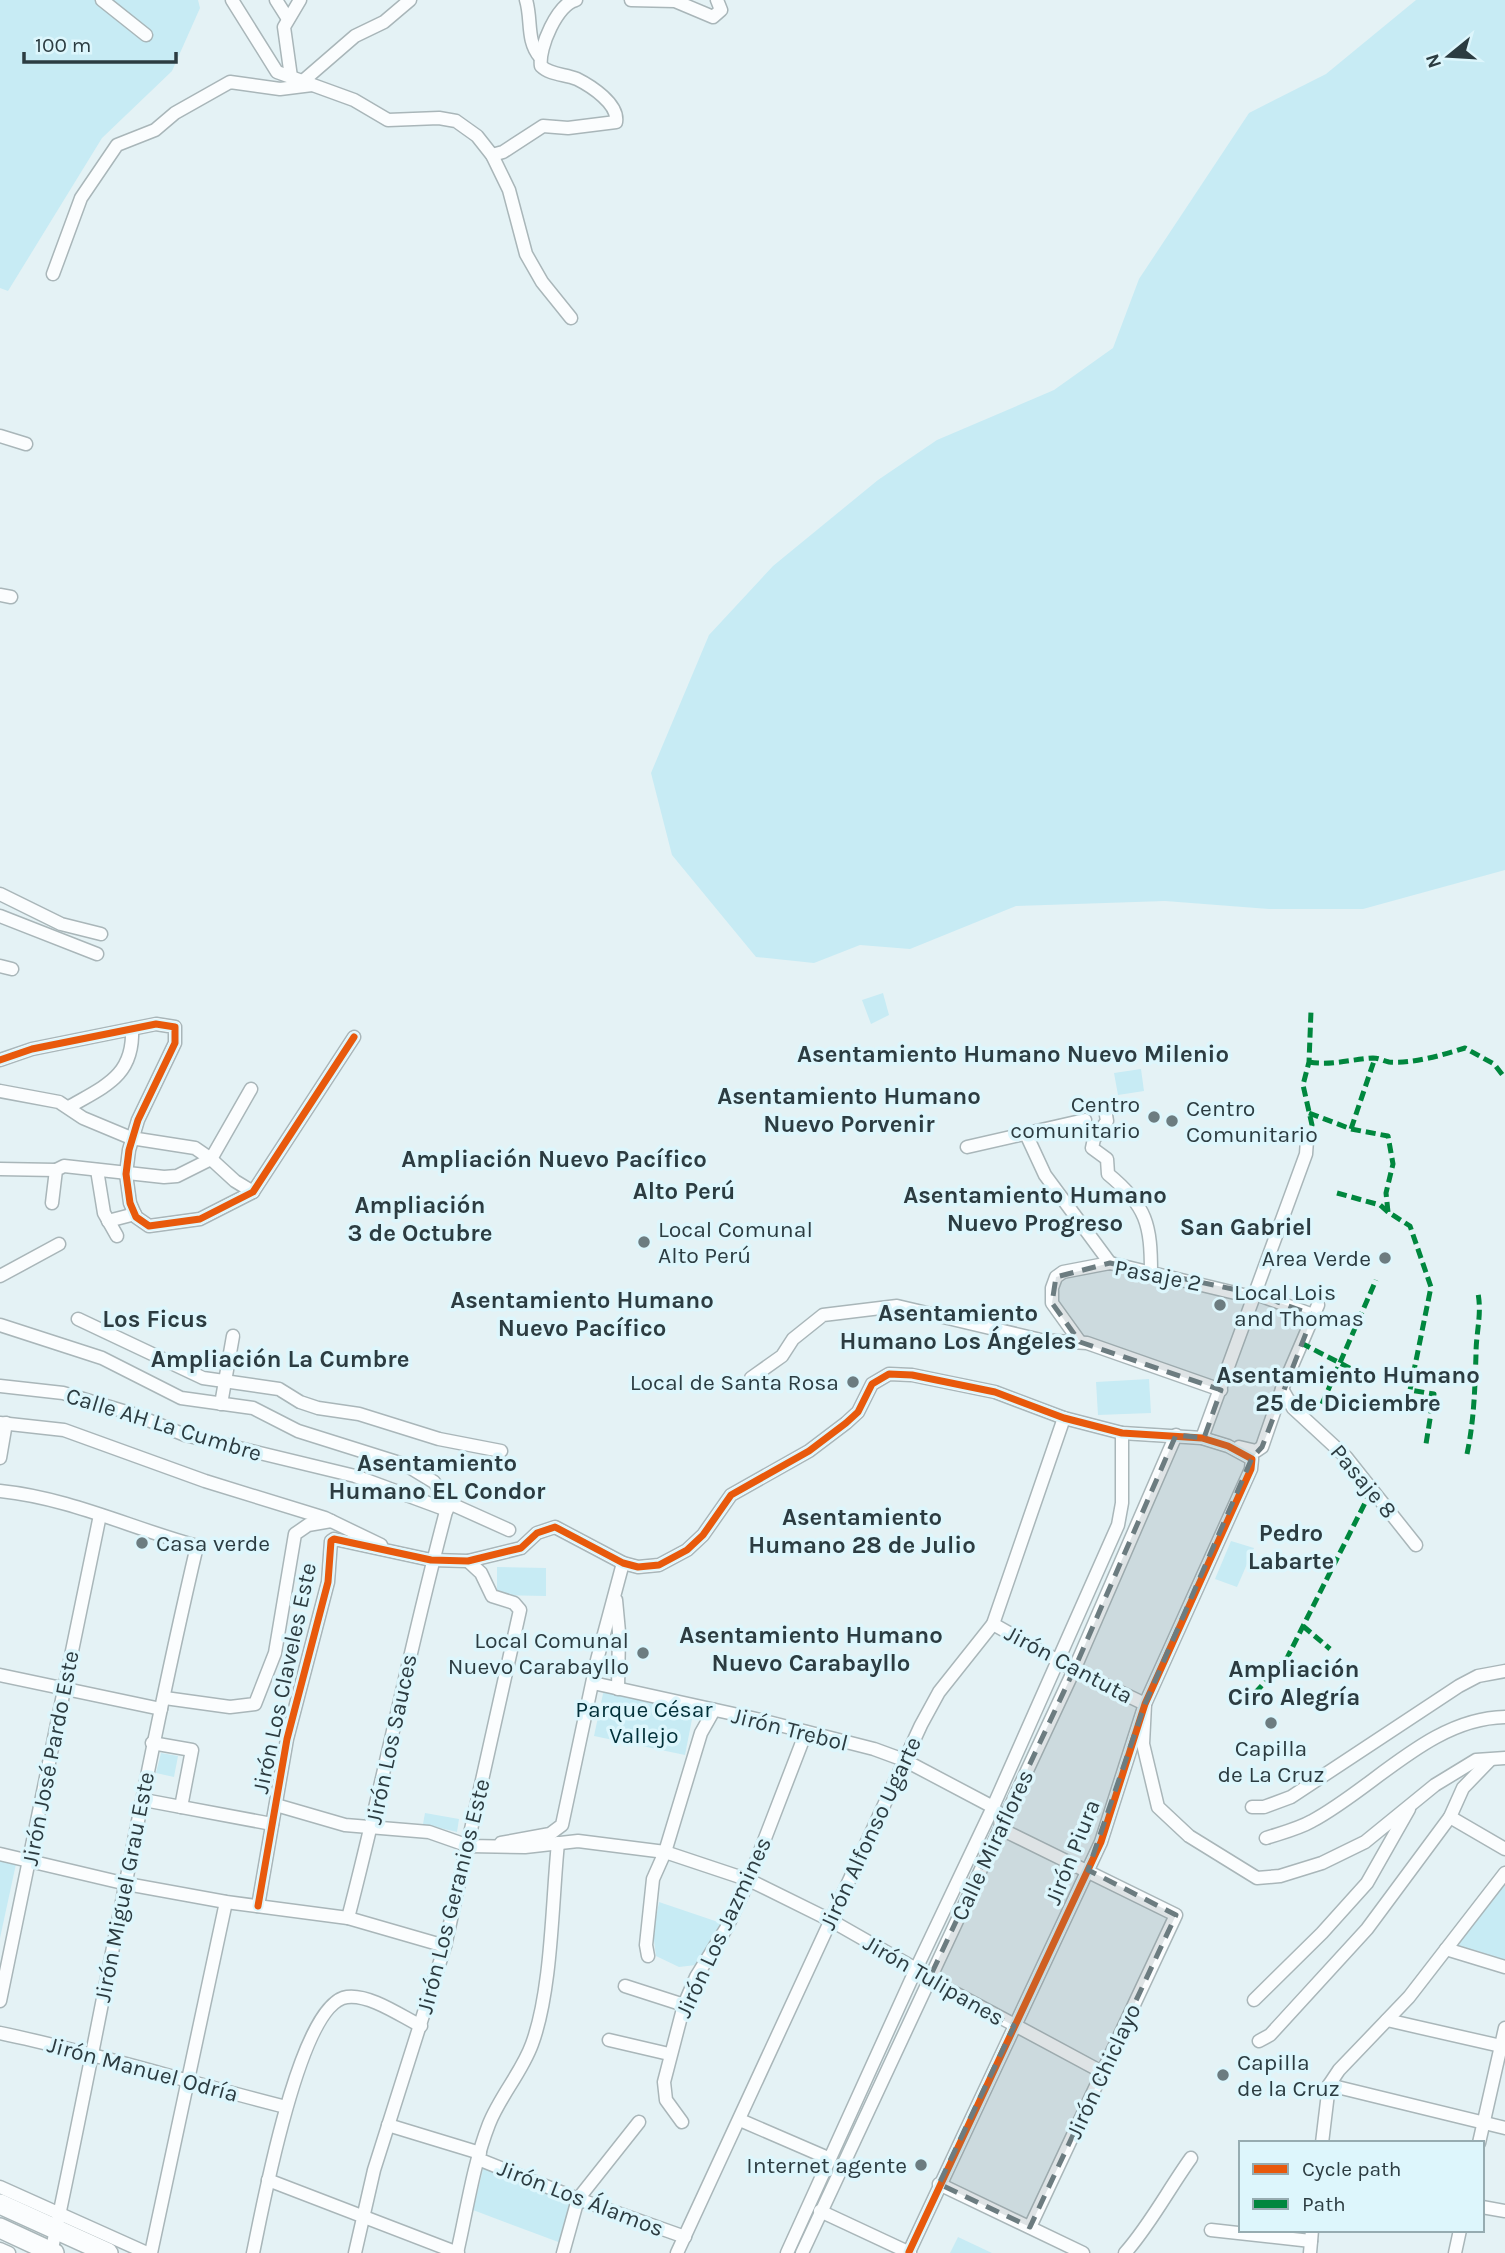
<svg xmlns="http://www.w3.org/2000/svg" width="1505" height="2253" font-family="Karla,sans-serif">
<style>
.green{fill:#c7ebf4}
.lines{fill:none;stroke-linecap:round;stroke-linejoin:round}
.minor-casing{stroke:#a9b6b9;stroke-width:15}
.highway-casing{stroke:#a9b6b9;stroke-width:22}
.minor{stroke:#fbfdfe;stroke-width:12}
.highway{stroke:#fbfdfe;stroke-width:19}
.quiet{stroke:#00873e;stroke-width:5;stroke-dasharray:10 5;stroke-linecap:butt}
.cycleway-casing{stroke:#ddf6fc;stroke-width:11}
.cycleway{stroke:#e8590c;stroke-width:7}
.marked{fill:#6c7c80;fill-opacity:0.2;stroke:#6c7c80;stroke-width:5;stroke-dasharray:14 9;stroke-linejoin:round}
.poi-dot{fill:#6c7c80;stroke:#ddf6fc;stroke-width:2.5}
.labels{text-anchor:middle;stroke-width:7;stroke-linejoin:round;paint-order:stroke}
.poi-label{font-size:23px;fill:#2c3c41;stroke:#ddf6fc;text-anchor:end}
.street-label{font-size:23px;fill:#2c3c41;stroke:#ddf6fc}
.park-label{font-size:23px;fill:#023039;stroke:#ddf6fc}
.neighbourhood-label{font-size:24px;font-weight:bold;fill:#2c3c41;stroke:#ddf6fc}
</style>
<rect width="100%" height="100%" fill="#e4f2f5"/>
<g class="green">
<path d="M0 0H198L200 8 172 71 102 138 8 291 0 288Z"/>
<path d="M1416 0H1505V870L1363 909H1269L1165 901 1016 906 910 949 860 945 814 963 756 957 672 855 651 773 709 635 773 566 878 480 937 440 1054 390 1113 348 1139 279 1249 113 1326 74Z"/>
<path d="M883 993 889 1015 871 1024 862 1000Z"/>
<path d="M1141 1069 1144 1091 1118 1095 1114 1073Z"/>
<path d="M1149 1379 1151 1413 1098 1415 1096 1382Z"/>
<path d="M1231 1541 1254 1548 1237 1587 1215 1579Z"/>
<path d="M497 1567 546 1568V1596L497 1595Z"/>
<path d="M604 1689 694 1709 685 1755 594 1736Z"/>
<path d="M161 1753 178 1756 174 1777 156 1773Z"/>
<path d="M425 1813 459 1819 457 1832 423 1824Z"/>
<path d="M0 1861 16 1864 0 1938Z"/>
<path d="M1505 1879V1962L1452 1947Z"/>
<path d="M659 1902 721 1923 696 1965 679 1967 656 1956 653 1933Z"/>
<path d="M484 2165 574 2201 561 2243 473 2210Z"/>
<path d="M958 2237 992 2253H950Z"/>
</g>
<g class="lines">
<g class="minor-casing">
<g id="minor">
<path d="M102 0 146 35"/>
<path d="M232 0 277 72 354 100 388 120 439 118 456 121 477 136 492 155 509 190 526 254 542 282 571 318"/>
<path d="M276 0 288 19"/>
<path d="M526 0C532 19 526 41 540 57"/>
<path d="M631 0 675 1 713 17 721 10 717 0"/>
<path d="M291 77 284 27 300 0"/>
<path d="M303 81 355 36 384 22 410 0"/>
<path d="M492 155 503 152 543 126 568 128 616 122C619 104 591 86 577 79 565 74 550 75 541 66 538 48 558 3 576 0"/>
<path d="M53 274 81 198 117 145 155 130 175 113 230 82 280 89 312 85"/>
<path d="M0 436 26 444"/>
<path d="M0 595 11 597"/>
<path d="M0 894 61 924 101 934"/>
<path d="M0 916 97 954"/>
<path d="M0 966 12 969"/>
<path d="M0 1060 32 1049 156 1024 175 1027V1043L138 1120 129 1150 126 1174 130 1203 136 1217 149 1226 200 1219 253 1192 354 1037"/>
<path d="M0 1091 59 1102 83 1118 131 1138 195 1148 211 1159 251 1089"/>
<path d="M69 1107C105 1086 134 1076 132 1029"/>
<path d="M1105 1109 1107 1121 1094 1139 1092 1148 1107 1159 1108 1174C1147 1206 1151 1225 1151 1273"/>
<path d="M1026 1134 1045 1175 1110 1263"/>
<path d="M967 1147 1085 1120"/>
<path d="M0 1169 56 1170"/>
<path d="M97 1170 104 1213 117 1236"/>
<path d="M52 1203 56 1170 64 1166 164 1177 177 1176 211 1159 235 1181 253 1192"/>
<path d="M108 1221 135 1214"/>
<path d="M0 1276 59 1244"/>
<path d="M1256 1294 1313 1315"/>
<path d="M78 1319 203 1378 279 1389 300 1402 318 1408 359 1414 439 1439 501 1451"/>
<path d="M0 1325 102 1358 181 1398 253 1408 298 1431 406 1465 434 1482 449 1503 509 1530"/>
<path d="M1080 1342 1052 1303V1288L1056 1277 1063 1272 1110 1263 1252 1297"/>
<path d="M751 1378 782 1356 793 1339 823 1315 897 1306 1041 1340 1087 1343 1221 1390"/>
<path d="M0 1386 63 1393 133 1414 185 1435 355 1476 447 1510"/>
<path d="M1282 1389 1293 1408 1346 1457 1416 1545"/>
<path d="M221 1404 233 1336"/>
<path d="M0 1423 64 1430 205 1481 325 1518 381 1545"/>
<path d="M1202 1438 1306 1154 1307 1140"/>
<path d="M1239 1447 1256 1451 1262 1447 1282 1389 1318 1305"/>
<path d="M0 1458 6 1423"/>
<path d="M0 1491C69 1498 131 1528 197 1546 142 1780 102 2018 51 2253"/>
<path d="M616 1600 619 1632 618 1689"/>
<path d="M993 1624 1074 1670 1145 1704 1143 1744 1158 1807 1189 1836 1257 1878 1280 1876 1322 1863 1365 1842 1435 1785 1476 1760 1505 1758"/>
<path d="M0 1675 161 1709"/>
<path d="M593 1683 752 1718 874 1749 904 1760 993 1807 1000 1816 1001 1829 1176 1915 1030 2227"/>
<path d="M165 1698 230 1707 255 1704 275 1653 295 1534 308 1525 331 1521"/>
<path d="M152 1743 192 1750 181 1807"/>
<path d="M144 1800 272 1824"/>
<path d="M276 1805 345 1825 429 1832 469 1846 525 1847 578 1841 665 1852 749 1880 830 1920 916 1969 929 1979 1102 2072"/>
<path d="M1252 1807H1264L1291 1797 1459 1686 1478 1676 1505 1671"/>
<path d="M1450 1817 1505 1849"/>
<path d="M1266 1838C1281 1833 1298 1829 1312 1821 1374 1788 1431 1718 1505 1717"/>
<path d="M501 1843 550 1834 562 1825 597 1660 623 1563"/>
<path d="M0 1854 127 1884 226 1902 348 1918 445 1946"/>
<path d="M258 1906 287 1739 328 1582 331 1541 334 1539 431 1560 468 1561 521 1548 537 1533 555 1527 623 1563 638 1567 659 1565 687 1550 703 1535 731 1495 809 1451 846 1423 858 1412 872 1384 889 1374 912 1375 995 1392 1064 1418 1122 1433 1202 1438 1228 1446 1252 1459 1251 1469 1145 1704 1101 1842 909 2252"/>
<path d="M348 1918C384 1780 411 1641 448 1504"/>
<path d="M1446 1949 1505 1967"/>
<path d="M648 1956 646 1945 653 1879 665 1852 701 1733 714 1710"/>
<path d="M625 1986 684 2005"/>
<path d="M1254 2000 1322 1933 1367 1883 1409 1809"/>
<path d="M0 2001 100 1515"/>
<path d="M1387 2020 1505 2047"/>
<path d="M0 2033C97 2053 190 2083 286 2107"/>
<path d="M609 2040 669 2054"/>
<path d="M1259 2041 1270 2035 1367 1929 1450 1817 1463 1788 1490 1760"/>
<path d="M1329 2085 1505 2128"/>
<path d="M740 2120 828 2158"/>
<path d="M682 2122 666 2100 664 2082 684 2005 696 1977 727 1927 749 1880 806 1732"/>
<path d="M388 2125 480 2153"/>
<path d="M1322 2143 1329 2085 1339 2070 1409 1997 1505 1873"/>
<path d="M1479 2143 1505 2028"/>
<path d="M478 2159 578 2199 685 2237"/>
<path d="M268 2180 458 2253"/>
<path d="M939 2184 1083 2253"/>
<path d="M0 2187 147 2253"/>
<path d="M1482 2207 1505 2211"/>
<path d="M820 2211 910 2253"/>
<path d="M1211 2230 1311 2241"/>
<path d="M0 2249 9 2253"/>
<path d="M151 2253 226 1902"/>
<path d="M253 2253C262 2211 299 2003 347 1997 370 1994 401 2016 421 2026"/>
<path d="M355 2253 374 2170 445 1946 520 1610 514 1603 492 1596 481 1573 468 1561"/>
<path d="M457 2253C467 2210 473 2165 489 2124 500 2096 522 2072 532 2044 552 1990 552 1901 558 1843"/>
<path d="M563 2253 578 2199 639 2122"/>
<path d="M677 2253 921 1725 939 1692 993 1624 1064 1418"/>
<path d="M787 2253 916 1969 993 1807 1118 1525 1122 1503V1433"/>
<path d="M802 2253 1074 1670 1176 1435"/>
<path d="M1125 2253C1150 2225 1168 2190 1191 2158"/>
<path d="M1310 2253 1312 2230"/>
<path d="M1455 2253 1460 2230"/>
</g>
</g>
<g class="highway-casing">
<g id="highway">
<path d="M0 2204 108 2253"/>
<path d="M0 2228 54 2253"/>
</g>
</g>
<use href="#minor" class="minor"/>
<use href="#highway" class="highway"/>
<g class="quiet">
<path d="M1309 1062C1331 1066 1352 1059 1373 1058 1379 1058 1384 1061 1389 1062 1412 1064 1443 1055 1465 1048L1494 1064 1505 1078"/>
<path d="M1309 1113 1351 1129 1388 1136 1393 1164 1386 1193 1388 1212 1410 1226 1431 1287 1410 1390 1434 1394 1426 1444"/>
<path d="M1351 1129 1375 1058"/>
<path d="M1307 1140 1312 1125 1303 1085 1309 1062 1311 1011"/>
<path d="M1337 1193 1380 1205 1388 1212"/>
<path d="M1301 1343 1371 1379"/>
<path d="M1322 1404 1376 1280"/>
<path d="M1467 1454C1474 1421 1475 1388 1476 1354 1476 1332 1482 1315 1478 1293"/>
<path d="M1303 1626 1330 1649"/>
<path d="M1255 1693 1287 1658 1371 1491"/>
</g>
<g class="cycleway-casing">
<g id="cycleway">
<path d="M0 1060 32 1049 156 1024 175 1027V1043L138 1120 129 1150 126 1174 130 1203 136 1217 149 1226 200 1219 253 1192 354 1037"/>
<path d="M258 1906 287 1739 328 1582 331 1541 334 1539 431 1560 468 1561 521 1548 537 1533 555 1527 623 1563 638 1567 659 1565 687 1550 703 1535 731 1495 809 1451 846 1423 858 1412 872 1384 889 1374 912 1375 995 1392 1064 1418 1122 1433 1202 1438 1228 1446 1252 1459 1251 1469 1145 1704 1101 1842 909 2252"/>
</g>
</g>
<use href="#cycleway" class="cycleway"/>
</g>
<path class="marked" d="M1110 1263 1256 1294 1313 1315 1262 1447 1252 1458 1145 1704 1088 1870 1176 1915 1030 2227 939 2184 1014 2026 929 1979 1074 1670 1176 1435 1204 1438 1221 1390 1080 1342 1052 1303 1056 1277Z"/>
<g class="poi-dot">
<circle cx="1154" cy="1117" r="7"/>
<circle cx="1172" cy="1121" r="7"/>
<circle cx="644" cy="1242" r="7"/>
<circle cx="1385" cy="1258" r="7"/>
<circle cx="1220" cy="1305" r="7"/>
<circle cx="853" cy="1382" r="7"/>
<circle cx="142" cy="1543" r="7"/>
<circle cx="643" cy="1653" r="7"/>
<circle cx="1271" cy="1723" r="7"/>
<circle cx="1223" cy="2075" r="7"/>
<circle cx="921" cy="2165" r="7"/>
</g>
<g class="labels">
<g class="poi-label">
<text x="1140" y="1112">Centro<tspan x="1140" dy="26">comunitario</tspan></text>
<text x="1186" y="1116" text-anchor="start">Centro<tspan x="1186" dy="26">Comunitario</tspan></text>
<text x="658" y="1237" text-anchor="start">Local Comunal<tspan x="658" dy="26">Alto Perú</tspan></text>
<text x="1371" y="1266">Area Verde</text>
<text x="1234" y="1300" text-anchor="start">Local Lois<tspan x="1234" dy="26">and Thomas</tspan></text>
<text x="839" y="1390">Local de Santa Rosa</text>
<text x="156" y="1551" text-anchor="start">Casa verde</text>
<text x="629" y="1648">Local Comunal<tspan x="629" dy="26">Nuevo Carabayllo</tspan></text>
<text x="1271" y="1756" text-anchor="middle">Capilla<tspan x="1271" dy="26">de La Cruz</tspan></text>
<text x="1237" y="2070" text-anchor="start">Capilla<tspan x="1237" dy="26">de la Cruz</tspan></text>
<text x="907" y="2173">Internet agente</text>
</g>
<g class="street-label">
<text transform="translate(1158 1275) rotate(11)" y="8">Pasaje 2</text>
<text transform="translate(164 1424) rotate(17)" y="8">Calle AH La Cumbre</text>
<text transform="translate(1364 1481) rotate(50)" y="8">Pasaje 8</text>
<text transform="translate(1069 1664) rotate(28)" y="8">Jirón Cantuta</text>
<text transform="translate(284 1678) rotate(-78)" y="8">Jirón Los Claveles Este</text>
<text transform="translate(790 1729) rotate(14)" y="8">Jirón Trebol</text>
<text transform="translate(391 1739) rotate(-78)" y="8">Jirón Los Sauces</text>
<text transform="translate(50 1758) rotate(-79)" y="8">Jirón José Pardo Este</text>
<text transform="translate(870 1833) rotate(-65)" y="8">Jirón Alfonso Ugarte</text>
<text transform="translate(992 1845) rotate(-65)" y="8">Calle Miraflores</text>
<text transform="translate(1072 1852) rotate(-68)" y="8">Jirón Piura</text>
<text transform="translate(124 1887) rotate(-79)" y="8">Jirón Miguel Grau Este</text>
<text transform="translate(453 1896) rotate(-76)" y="8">Jirón Los Geranios Este</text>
<text transform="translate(723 1927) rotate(-65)" y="8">Jirón Los Jazmines</text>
<text transform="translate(934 1980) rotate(30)" y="8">Jirón Tulipanes</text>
<text transform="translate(143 2069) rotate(15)" y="8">Jirón Manuel Odría</text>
<text transform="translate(1103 2071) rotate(-65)" y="8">Jirón Chiclayo</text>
<text transform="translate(581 2198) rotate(21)" y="8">Jirón Los Álamos</text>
</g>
<g class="park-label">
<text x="644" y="1717">Parque César<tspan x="644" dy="26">Vallejo</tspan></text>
</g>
<g class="neighbourhood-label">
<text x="1013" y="1062">Asentamiento Humano Nuevo Milenio</text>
<text x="849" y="1104">Asentamiento Humano<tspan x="849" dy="28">Nuevo Porvenir</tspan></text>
<text x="554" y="1167">Ampliación Nuevo Pacífico</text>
<text x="684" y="1199">Alto Perú</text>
<text x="1035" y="1203">Asentamiento Humano<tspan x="1035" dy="28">Nuevo Progreso</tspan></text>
<text x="420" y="1213">Ampliación<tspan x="420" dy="28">3 de Octubre</tspan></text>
<text x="1246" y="1235">San Gabriel</text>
<text x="582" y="1308">Asentamiento Humano<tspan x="582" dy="28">Nuevo Pacífico</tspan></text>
<text x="958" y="1321">Asentamiento<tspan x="958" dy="28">Humano Los Ángeles</tspan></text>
<text x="155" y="1327">Los Ficus</text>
<text x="280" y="1367">Ampliación La Cumbre</text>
<text x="1348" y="1383">Asentamiento Humano<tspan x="1348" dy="28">25 de Diciembre</tspan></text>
<text x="437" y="1471">Asentamiento<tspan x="437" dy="28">Humano EL Condor</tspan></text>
<text x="862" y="1525">Asentamiento<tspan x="862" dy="28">Humano 28 de Julio</tspan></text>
<text x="1291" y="1541">Pedro<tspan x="1291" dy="28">Labarte</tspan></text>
<text x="811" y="1643">Asentamiento Humano<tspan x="811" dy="28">Nuevo Carabayllo</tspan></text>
<text x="1294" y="1677">Ampliación<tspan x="1294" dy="28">Ciro Alegría</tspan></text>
</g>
</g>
<rect x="1239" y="2141" width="245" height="91" fill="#ddf6fc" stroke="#96acb1" stroke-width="2"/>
<rect x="1253" y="2164" width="35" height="10" fill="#e8590c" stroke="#96acb1" stroke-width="2"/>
<text x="1302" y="2176" font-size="21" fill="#2c3c41">Cycle path</text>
<rect x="1253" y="2199" width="35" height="10" fill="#00873e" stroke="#96acb1" stroke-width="2"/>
<text x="1302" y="2211" font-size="21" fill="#2c3c41">Path</text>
<g transform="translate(1449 56) rotate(252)" stroke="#ddf6fc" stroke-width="5" paint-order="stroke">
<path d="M0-5L12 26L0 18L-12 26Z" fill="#2c3c41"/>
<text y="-10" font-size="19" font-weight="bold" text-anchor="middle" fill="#2c3c41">N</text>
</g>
<path d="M24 52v10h152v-10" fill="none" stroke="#2c3c41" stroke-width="3.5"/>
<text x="35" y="52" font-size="21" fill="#2c3c41" stroke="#ddf6fc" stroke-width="5" paint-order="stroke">100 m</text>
</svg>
